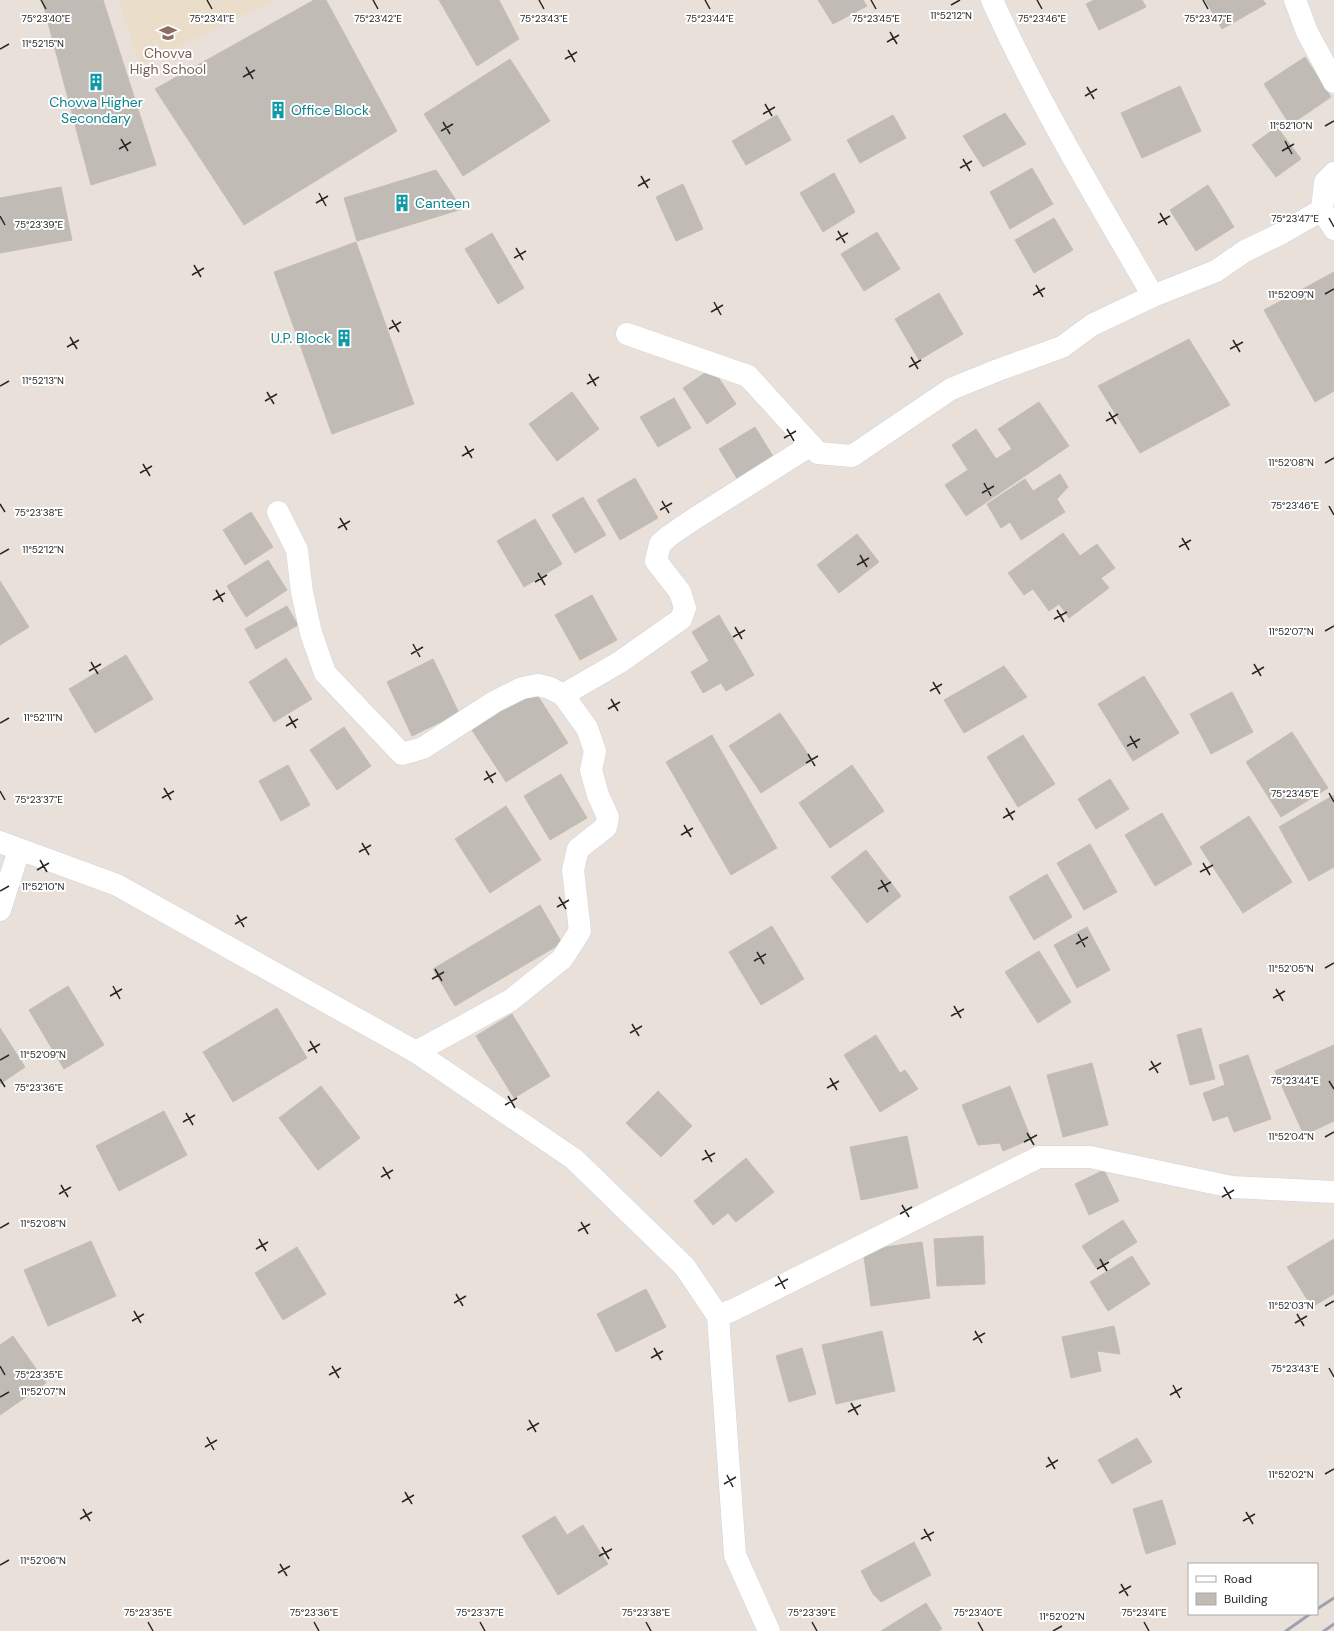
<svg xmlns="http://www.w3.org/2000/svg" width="1334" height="1631" font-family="'DM Sans',sans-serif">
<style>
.education{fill:#eaddc9}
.building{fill:#c1bbb6;stroke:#c4bdb3}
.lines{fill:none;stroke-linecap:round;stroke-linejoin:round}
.minor-casing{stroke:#cfd3df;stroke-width:23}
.minor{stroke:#fff;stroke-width:22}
.rail{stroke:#9da1b0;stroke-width:3}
.ticks{fill:none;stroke:#272727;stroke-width:1.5}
.labels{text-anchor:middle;stroke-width:4;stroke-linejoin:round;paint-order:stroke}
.education-label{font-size:14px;fill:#785e54;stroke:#fff}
.culture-label{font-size:14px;fill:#0d838f;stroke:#fff;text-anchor:start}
.ticks-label{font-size:10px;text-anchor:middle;fill:#272727;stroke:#fff;stroke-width:4;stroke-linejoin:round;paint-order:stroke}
</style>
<rect width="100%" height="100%" fill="#e9e1d9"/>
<path class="education" d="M118 0H275L140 66Z"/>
<g class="building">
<path d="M42 0H103L156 165 91 185Z"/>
<path d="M314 0H326L397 131 244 225 155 89Z"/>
<path d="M439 0H499L519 39 477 66Z"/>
<path d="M818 0H863L867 6 833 24Z"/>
<path d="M1094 0H1142L1146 7 1099 30 1086 4Z"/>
<path d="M1205 0H1263L1266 4 1222 29Z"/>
<path d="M1305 57 1331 97 1290 125 1264 84Z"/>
<path d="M510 59 550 121 463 176 424 114Z"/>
<path d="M1180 86 1201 131 1142 158 1121 113Z"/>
<path d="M1005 113 1026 144 983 167 963 136Z"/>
<path d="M777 115 791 140 746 165 732 141Z"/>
<path d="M893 115 906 138 860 163 847 140Z"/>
<path d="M1277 127 1301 159 1276 177 1252 145Z"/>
<path d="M1032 168 1053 204 1010 229 990 192Z"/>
<path d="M436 170 462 209 357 241 344 198Z"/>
<path d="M834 173 855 212 823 232 800 193Z"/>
<path d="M683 184 703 229 676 241 656 197Z"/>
<path d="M1208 185 1234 227 1196 251 1170 210Z"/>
<path d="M61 187 72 240 0 253V198Z"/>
<path d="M1054 218 1073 250 1034 273 1015 240Z"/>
<path d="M877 232 900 269 864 291 841 254Z"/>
<path d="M492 233 524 288 498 304 465 249Z"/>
<path d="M356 242 414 404 332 434 274 272Z"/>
<path d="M1334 272V391L1315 402 1264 310Z"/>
<path d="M939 293 963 334 919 360 895 319Z"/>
<path d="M1189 339 1230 405 1140 453 1098 386Z"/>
<path d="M712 368 736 404 707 424 683 388Z"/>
<path d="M572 392 599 429 557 461 529 424Z"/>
<path d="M674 398 691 428 658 447 640 417Z"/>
<path d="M1039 402 1069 446 966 516 945 485 968 470 952 445 976 429 996 459 1012 449 998 429Z"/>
<path d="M755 427 774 458 738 480 719 449Z"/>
<path d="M1060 474 1068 487 1057 499 1065 512 1021 540 1010 522 1001 528 987 504 1025 479 1033 491Z"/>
<path d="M635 478 658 518 620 540 597 500Z"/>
<path d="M583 497 606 535 575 553 552 515Z"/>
<path d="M251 512 273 547 245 565 223 530Z"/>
<path d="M535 519 562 564 524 587 497 541Z"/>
<path d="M1063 533 1080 556 1097 544 1115 568 1101 578 1109 588 1069 618 1059 604 1049 611 1033 589 1024 595 1008 573Z"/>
<path d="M857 534 879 562 839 593 817 565Z"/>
<path d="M268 560 287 590 246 617 227 586Z"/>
<path d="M0 581 29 627 0 645Z"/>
<path d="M592 595 617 640 580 660 555 615Z"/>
<path d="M287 606 298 625 256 649 245 629Z"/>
<path d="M719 615 754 675 726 691 721 683 703 693 691 672 709 661 692 632Z"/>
<path d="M126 655 153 699 95 733 69 689Z"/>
<path d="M286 658 312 699 274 722 249 682Z"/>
<path d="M433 659 459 713 412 736 387 682Z"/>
<path d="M1004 666 1027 697 964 733 944 700Z"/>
<path d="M1144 676 1179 733 1133 761 1098 704Z"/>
<path d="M534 690 568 743 506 782 472 730Z"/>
<path d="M1232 692 1253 732 1211 754 1190 714Z"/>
<path d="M780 713 812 760 761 793 729 746Z"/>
<path d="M344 727 371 766 337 790 310 750Z"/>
<path d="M1292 732 1328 788 1281 817 1246 762Z"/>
<path d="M712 735 777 848 731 875 666 762Z"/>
<path d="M1023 735 1055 784 1018 807 987 757Z"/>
<path d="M288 765 310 805 281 821 259 781Z"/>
<path d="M852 765 884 811 830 848 799 803Z"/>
<path d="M561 774 587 818 550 840 524 796Z"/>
<path d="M1110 779 1129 809 1096 829 1078 799Z"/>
<path d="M1334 795V867L1309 881 1279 827Z"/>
<path d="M506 806 541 860 490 893 455 839Z"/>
<path d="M1162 813 1192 864 1155 886 1125 835Z"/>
<path d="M1249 816 1292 882 1243 913 1200 847Z"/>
<path d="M1090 844 1117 892 1084 910 1057 863Z"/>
<path d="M866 850 901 896 867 923 831 877Z"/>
<path d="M1047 874 1072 917 1034 940 1009 897Z"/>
<path d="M540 905 562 943 455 1006 433 969Z"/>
<path d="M772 926 804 979 761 1005 729 952Z"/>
<path d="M1087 927 1110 970 1077 988 1054 945Z"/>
<path d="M1039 951 1071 1002 1038 1023 1005 972Z"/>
<path d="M68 986 104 1045 64 1069 29 1010Z"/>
<path d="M277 1008 307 1058 233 1102 203 1052Z"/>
<path d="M512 1014 550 1076 514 1098 476 1036Z"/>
<path d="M0 1028 25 1067 0 1084Z"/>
<path d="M1201 1028 1215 1079 1190 1085 1177 1035Z"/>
<path d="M876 1035 900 1073 905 1070 918 1089 880 1112 844 1055Z"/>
<path d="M1334 1045V1121L1304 1135 1275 1071Z"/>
<path d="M1248 1055 1271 1119 1234 1132 1228 1116 1213 1121 1203 1093 1225 1085 1219 1065Z"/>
<path d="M1092 1063 1108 1125 1063 1137 1047 1075Z"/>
<path d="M321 1086 360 1138 318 1170 279 1118Z"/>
<path d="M1010 1086 1031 1139 1003 1151 1000 1143 978 1145 962 1105Z"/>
<path d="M658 1091 692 1126 661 1157 626 1123Z"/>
<path d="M164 1111 187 1155 119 1191 96 1146Z"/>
<path d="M907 1136 918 1188 861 1200 850 1147Z"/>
<path d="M746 1158 774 1192 736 1222 728 1213 713 1225 694 1201Z"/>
<path d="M1104 1170 1119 1201 1089 1215 1075 1184Z"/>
<path d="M1123 1220 1137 1242 1096 1268 1082 1246Z"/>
<path d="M983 1236 985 1284 937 1286 934 1239Z"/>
<path d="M1334 1239V1294L1312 1307 1287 1267Z"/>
<path d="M91 1241 116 1296 48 1326 24 1270Z"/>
<path d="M922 1242 930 1298 871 1306 863 1250Z"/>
<path d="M297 1247 326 1294 283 1320 255 1273Z"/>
<path d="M1132 1256 1150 1284 1108 1311 1090 1282Z"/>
<path d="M646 1289 666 1327 616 1352 597 1314Z"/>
<path d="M1114 1326 1120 1354 1097 1351 1101 1371 1071 1378 1062 1337Z"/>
<path d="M882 1331 895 1391 836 1404 822 1345Z"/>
<path d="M13 1336 46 1383 0 1415V1345Z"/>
<path d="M802 1348 816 1394 789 1402 776 1356Z"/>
<path d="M1137 1438 1152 1462 1112 1484 1098 1460Z"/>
<path d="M1162 1500 1176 1544 1146 1554 1133 1509Z"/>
<path d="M555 1516 567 1535 583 1525 608 1564 558 1595 522 1536Z"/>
<path d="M914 1542 931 1575 881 1602 873 1594 861 1571Z"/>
<path d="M926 1603 942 1629 938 1631H881Z"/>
</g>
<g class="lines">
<g class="minor-casing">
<g id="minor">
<path d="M992 0C1038 102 1097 199 1153 296"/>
<path d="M1295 0 1307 32 1334 82"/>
<path d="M1334 173 1325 182 1322 210 1334 229"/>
<path d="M627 334 748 376 818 453 852 456 951 389 998 370 1062 347 1092 325 1153 296 1216 271 1245 251 1280 234 1322 210"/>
<path d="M278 512 297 550 302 592 311 633 325 673 402 754 423 748 494 702 522 688 538 685 550 688 563 695 587 728 595 751 591 770 598 795 608 817 606 827 578 849 573 870 580 931 562 959 511 1000 416 1052"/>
<path d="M563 695 620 662 681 619 685 608 680 592 656 561 660 544 669 536 694 519 811 445"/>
<path d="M0 842 117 885 416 1052 574 1159 685 1267 718 1316 735 1555 769 1631"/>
<path d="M0 910 19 850"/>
<path d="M718 1316 733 1310 1039 1157H1090L1232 1187 1334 1192"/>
</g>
</g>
<use href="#minor" class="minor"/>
<g class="rail">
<path d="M1317 1609 1334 1598"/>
<path d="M1286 1631 1310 1614"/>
<path d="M1324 1631 1334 1624"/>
</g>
</g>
<path class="ticks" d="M41 0 46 9M207 0 212 9M373 0 378 9M539 0 544 9M705 0 710 9M871 0 876 9M1037 0 1042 9M1203 0 1208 9M951 5 960 0M890 32 897 44M887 42 899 35M0 49 9 44M568 50 575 62M565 59 577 52M246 67 253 79M243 77 255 70M1087 87 1094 99M1085 96 1097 89M765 104 772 116M763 114 775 107M443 122 450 134M1325 126 1334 121M441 131 453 124M121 139 128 151M1285 141 1292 154M119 149 131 142M1282 151 1294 144M963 159 970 171M960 168 972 161M641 176 648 188M638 186 650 179M319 193 326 206M316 203 328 196M1160 213 1167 225M0 216 5 225M1329 218 1334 227M1158 223 1170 216M838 231 845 243M836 240 848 233M516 248 523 260M514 258 526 251M194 265 201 277M192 275 204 268M1036 285 1043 297M1325 294 1334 289M1033 295 1045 288M714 302 721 315M711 312 723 305M392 320 399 332M389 329 401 322M70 337 77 349M1233 340 1240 352M67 347 79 340M1230 349 1243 342M911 357 918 369M909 367 921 360M589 374 596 386M587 384 599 377M0 386 9 381M267 392 274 404M265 401 277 394M1109 412 1116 424M1106 421 1118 414M787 429 794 441M784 438 796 431M465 446 472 458M462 456 474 449M1325 463 1334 458M143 464 150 476M140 473 152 466M984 483 991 496M982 493 994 486M662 501 669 513M0 504 5 512M1329 506 1334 515M660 510 672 503M340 518 347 530M338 528 350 521M1182 538 1189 550M1179 547 1191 540M0 554 9 549M860 555 867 567M857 565 869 558M538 573 545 585M535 582 547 575M216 590 223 602M213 600 225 593M1057 610 1064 622M1054 619 1067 612M735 627 742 639M1325 631 1334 626M733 637 745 630M413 644 420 657M411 654 423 647M91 662 98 674M1254 664 1261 676M89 671 101 664M1252 674 1264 667M933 682 940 694M930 691 942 684M611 699 618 711M608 709 620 702M289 716 296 728M0 723 9 718M286 726 298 719M1130 736 1137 748M1127 746 1140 739M808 754 815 766M806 763 818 756M486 771 493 783M484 780 496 773M164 788 171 800M0 791 5 800M1329 793 1334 802M162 798 174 791M1006 808 1013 820M1003 818 1015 811M684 825 691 837M681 835 693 828M362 843 369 855M359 852 371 845M40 860 47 872M1203 863 1210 875M37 870 49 863M1200 872 1213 865M881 880 888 892M878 889 891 882M0 891 9 886M559 897 566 909M557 907 569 900M237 915 244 927M235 924 247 917M1078 934 1085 947M1076 944 1088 937M757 952 764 964M754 961 766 954M1325 968 1334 963M435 969 442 981M432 979 444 972M113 986 120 999M1276 989 1283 1001M110 996 122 989M1273 998 1285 991M954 1006 961 1018M951 1016 964 1009M632 1024 639 1036M630 1033 642 1026M310 1041 317 1053M308 1051 320 1044M0 1060 9 1055M1151 1061 1158 1073M1149 1070 1161 1063M830 1078 837 1090M0 1079 5 1087M1329 1081 1334 1089M827 1088 839 1081M508 1096 515 1108M505 1105 517 1098M186 1113 193 1125M183 1122 195 1115M1027 1133 1034 1145M1325 1137 1334 1132M1024 1142 1037 1135M705 1150 712 1162M702 1160 715 1153M383 1167 390 1179M381 1177 393 1170M61 1185 68 1197M1224 1187 1231 1199M59 1194 71 1187M1222 1197 1234 1190M902 1205 909 1217M900 1214 912 1207M581 1222 588 1234M0 1228 9 1223M578 1231 590 1224M259 1239 266 1251M256 1249 268 1242M1100 1259 1107 1271M1097 1269 1109 1262M778 1276 785 1289M775 1286 788 1279M456 1294 463 1306M454 1303 466 1296M1325 1306 1334 1301M134 1311 141 1323M1297 1314 1304 1326M132 1321 144 1314M1295 1323 1307 1316M975 1331 982 1343M973 1340 985 1333M654 1348 661 1360M651 1358 663 1351M0 1366 5 1375M332 1366 339 1378M1329 1368 1334 1377M329 1375 341 1368M1173 1385 1180 1398M1170 1395 1182 1388M0 1397 9 1392M851 1403 858 1415M848 1412 861 1405M529 1420 536 1432M527 1430 539 1423M207 1437 214 1450M205 1447 217 1440M1048 1457 1055 1469M1046 1467 1058 1460M1325 1474 1334 1469M727 1475 733 1487M724 1484 736 1477M405 1492 412 1504M402 1502 414 1495M83 1509 90 1521M1246 1512 1253 1524M80 1519 92 1512M1243 1521 1255 1514M924 1529 931 1541M921 1539 934 1532M602 1547 609 1559M599 1556 612 1549M280 1564 287 1576M0 1565 9 1560M278 1573 290 1566M1121 1584 1128 1596M1119 1593 1131 1586M148 1622 153 1631M314 1622 319 1631M480 1622 485 1631M646 1622 651 1631M812 1622 817 1631M978 1622 983 1631M1144 1622 1149 1631M1053 1631 1062 1626"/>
<defs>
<g id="school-bare" transform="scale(1.38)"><path d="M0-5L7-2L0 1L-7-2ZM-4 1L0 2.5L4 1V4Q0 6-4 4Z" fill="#8d6e63" stroke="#fff" stroke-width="2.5" paint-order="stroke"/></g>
<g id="building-bare" transform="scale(1.38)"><path d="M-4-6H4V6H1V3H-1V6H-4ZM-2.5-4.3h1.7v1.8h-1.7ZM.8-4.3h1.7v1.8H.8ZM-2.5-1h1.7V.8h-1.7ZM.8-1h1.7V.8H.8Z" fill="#0f9aa8" stroke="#fff" stroke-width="2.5" paint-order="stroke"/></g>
</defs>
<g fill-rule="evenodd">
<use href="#school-bare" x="168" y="33"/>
<use href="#building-bare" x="96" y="82"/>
<use href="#building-bare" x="278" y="110"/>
<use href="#building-bare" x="402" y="203"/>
<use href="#building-bare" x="344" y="338"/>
</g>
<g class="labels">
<g class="education-label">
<text x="168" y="58">Chovva<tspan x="168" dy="16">High School</tspan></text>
</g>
<g class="culture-label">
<text x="96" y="107" text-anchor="middle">Chovva Higher<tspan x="96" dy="16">Secondary</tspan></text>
<text x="291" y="115">Office Block</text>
<text x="415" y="208">Canteen</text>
<text x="331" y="343" text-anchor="end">U.P. Block</text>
</g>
</g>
<g class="ticks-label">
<text x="951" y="19">11°52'12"N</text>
<text x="46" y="22">75°23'40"E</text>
<text x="212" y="22">75°23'41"E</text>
<text x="378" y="22">75°23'42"E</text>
<text x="544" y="22">75°23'43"E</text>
<text x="710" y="22">75°23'44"E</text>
<text x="876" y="22">75°23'45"E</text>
<text x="1042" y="22">75°23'46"E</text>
<text x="1208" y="22">75°23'47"E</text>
<text x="43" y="47">11°52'15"N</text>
<text x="1291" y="129">11°52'10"N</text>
<text x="1295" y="222">75°23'47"E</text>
<text x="39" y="228">75°23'39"E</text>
<text x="1291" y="298">11°52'09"N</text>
<text x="43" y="384">11°52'13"N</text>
<text x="1291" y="466">11°52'08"N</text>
<text x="1295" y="509">75°23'46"E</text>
<text x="39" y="516">75°23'38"E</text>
<text x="43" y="553">11°52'12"N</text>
<text x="1291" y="635">11°52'07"N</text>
<text x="43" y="721">11°52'11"N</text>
<text x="1295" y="797">75°23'45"E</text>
<text x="39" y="803">75°23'37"E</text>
<text x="43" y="890">11°52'10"N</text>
<text x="1291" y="972">11°52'05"N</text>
<text x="43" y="1058">11°52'09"N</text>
<text x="1295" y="1084">75°23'44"E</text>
<text x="39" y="1091">75°23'36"E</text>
<text x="1291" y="1140">11°52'04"N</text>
<text x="43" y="1227">11°52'08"N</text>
<text x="1291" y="1309">11°52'03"N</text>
<text x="1295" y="1372">75°23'43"E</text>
<text x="39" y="1378">75°23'35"E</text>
<text x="43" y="1395">11°52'07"N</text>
<text x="1291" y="1478">11°52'02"N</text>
<text x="43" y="1564">11°52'06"N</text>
<text x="148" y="1616">75°23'35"E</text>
<text x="314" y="1616">75°23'36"E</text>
<text x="480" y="1616">75°23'37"E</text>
<text x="646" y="1616">75°23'38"E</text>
<text x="812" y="1616">75°23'39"E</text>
<text x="978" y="1616">75°23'40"E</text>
<text x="1144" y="1616">75°23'41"E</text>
<text x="1062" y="1620">11°52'02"N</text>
</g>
<rect x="1188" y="1563" width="130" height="52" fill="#ffffff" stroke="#a9a9a9"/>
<rect x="1196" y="1576" width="20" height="6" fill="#ffffff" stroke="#a9a9a9"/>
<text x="1224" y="1583" font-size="12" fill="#272727">Road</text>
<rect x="1196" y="1593" width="20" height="12" fill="#c1bbb6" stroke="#a9a9a9"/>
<text x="1224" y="1603" font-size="12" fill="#272727">Building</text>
</svg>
